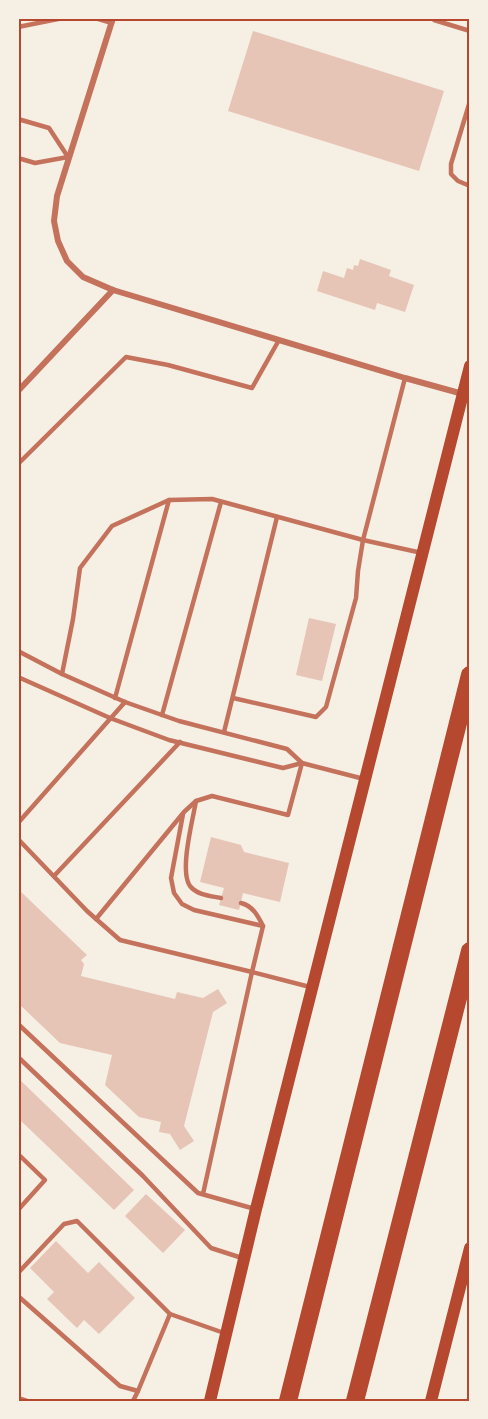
<svg xmlns="http://www.w3.org/2000/svg" width="488" height="1419" font-family="'Asap Condensed',sans-serif">
<style>
.building{fill:#e6c5b7}
.lines{fill:none;stroke-linecap:round;stroke-linejoin:round}
.service{stroke:#c5725c;stroke-width:4.5}
.minor{stroke:#c5725c;stroke-width:6}
.secondary{stroke:#b5482f;stroke-width:12}
.motorway{stroke:#b5482f;stroke-width:18}
.neatline{fill:none;stroke:#b5482f;stroke-width:2}
</style>
<rect width="100%" height="100%" fill="#f6efe4"/>
<g class="building">
<path d="M253 31 444 91 419 171 228 111Z"/>
<path d="M360 259 391 270 389 276 414 285 405 312 377 303 375 310 317 291 323 271 344 278 347 268 353 270 354 265 358 266Z"/>
<path d="M309 618 336 624 322 681 296 675Z"/>
<path d="M211 837 241 845 244 852 289 863 280 902 243 893 239 910 219 905 224 888 200 882Z"/>
<path d="M18 889 87 955 81 960 84 964 81 976 175 999 177 992 203 998 218 989 227 1003 213 1012 184 1126 194 1141 180 1150 170 1134 159 1132 161 1122 139 1117 105 1085 112 1055 60 1043 18 1003Z"/>
<path d="M18 1078 134 1190 114 1210 18 1118Z"/>
<path d="M146 1194 185 1230 163 1253 125 1216Z"/>
<path d="M56 1241 88 1273 99 1262 135 1298 99 1334 84 1320 77 1328 47 1299 54 1292 30 1268Z"/>
</g>
<g class="lines">
<g class="service">
<path d="M95 18 112 23"/>
<path d="M434 20 470 31"/>
<path d="M18 27 63 18"/>
<path d="M470 101 451 164V174L458 181 470 186"/>
<path d="M18 119 49 128 68 157 35 163 18 158"/>
<path d="M18 464 126 357 168 365 252 388 279 340"/>
<path d="M18 651 62 674 125 702 179 721 287 749 302 763 364 779"/>
<path d="M62 674 73 619 80 568 112 526 169 500 212 499 363 540 422 553"/>
<path d="M18 677 110 718 169 740 283 768 302 763"/>
<path d="M115 698 169 500"/>
<path d="M233 698 316 717 326 707 356 598 358 571 363 540 405 378"/>
<path d="M162 715 221 502"/>
<path d="M224 732 277 517"/>
<path d="M196 801C193 819 179 871 190 886 197 895 211 896 221 898"/>
<path d="M183 814 171 878 174 893 182 904 194 910 263 926 252 972 310 987"/>
<path d="M18 823 125 702"/>
<path d="M18 839 87 911 120 940 252 972 203 1194"/>
<path d="M54 876 180 742"/>
<path d="M241 903C253 906 258 916 263 926"/>
<path d="M96 919 184 812 196 801 212 796 288 815 302 763"/>
<path d="M18 1024 198 1193 255 1209"/>
<path d="M18 1057 143 1176 211 1248 242 1258"/>
<path d="M18 1154 45 1180 18 1210"/>
<path d="M18 1273 64 1224 77 1221 170 1314"/>
<path d="M18 1296 120 1386 138 1391 170 1314 224 1333"/>
<path d="M18 1398 27 1401"/>
<path d="M133 1401 138 1391"/>
</g>
<g class="minor">
<path d="M113 18 57 196 54 221 58 241 67 261 83 277 113 290 405 378 463 394"/>
<path d="M18 391 113 290"/>
</g>
<g class="secondary">
<path d="M210 1401 256 1209 470 366"/>
<path d="M431 1401 470 1248"/>
</g>
<g class="motorway">
<path d="M288 1401 470 675"/>
<path d="M355 1401 470 951"/>
</g>
</g>
<rect width="488" height="1419" fill="none" stroke="#f6efe4" stroke-width="39"/>
<rect x="20" y="20" width="448" height="1380" class="neatline"/>
</svg>
